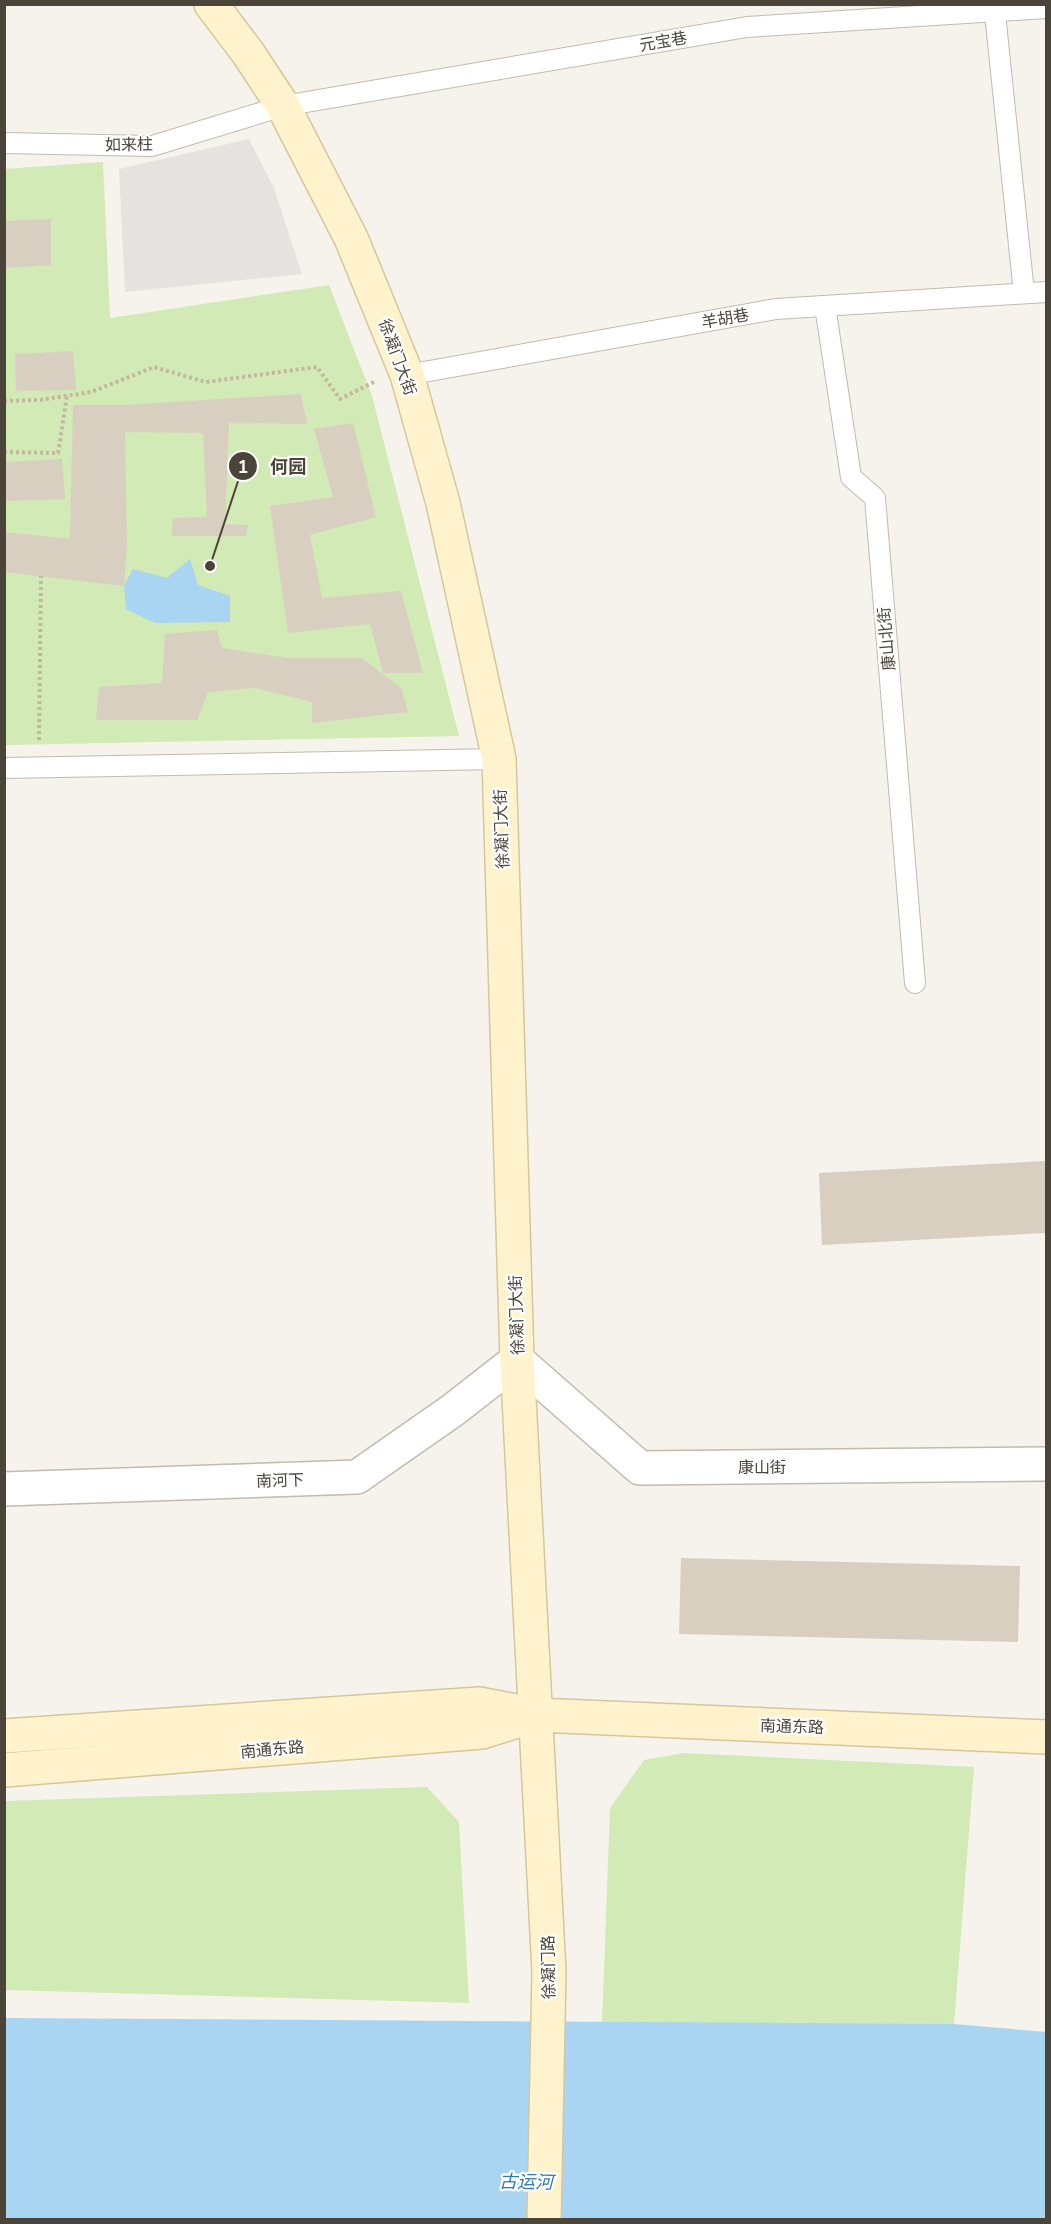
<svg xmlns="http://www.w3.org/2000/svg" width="1051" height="2224" font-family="'Nunito Sans','Noto Sans SC',sans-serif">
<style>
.green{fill:#d2eab5}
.parking{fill:#e5e3e0}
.water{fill:#a9d4f2}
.building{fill:#d8cfc1}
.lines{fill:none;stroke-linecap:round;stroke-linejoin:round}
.lane-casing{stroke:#c2bbae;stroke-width:22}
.street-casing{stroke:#c2bbae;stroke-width:36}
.secondary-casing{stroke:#d6c79b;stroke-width:36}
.path{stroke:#c4b79f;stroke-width:4;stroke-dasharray:3 3;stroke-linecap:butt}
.lane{stroke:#fff;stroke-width:20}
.street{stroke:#fff;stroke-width:33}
.secondary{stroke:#fff3cd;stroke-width:33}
.labels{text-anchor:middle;stroke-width:4.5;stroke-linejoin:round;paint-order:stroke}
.street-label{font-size:16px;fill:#4b4439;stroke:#fff}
.water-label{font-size:18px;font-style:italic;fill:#2e7ab2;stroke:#fff}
.leader{fill:none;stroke:#4b4439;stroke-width:2}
.callout-dot{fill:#4b4439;stroke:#fff;stroke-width:2}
.mark-label{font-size:18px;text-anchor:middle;font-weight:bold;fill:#fff}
.callout-label{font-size:18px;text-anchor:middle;font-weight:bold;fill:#4b4439;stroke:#fff;stroke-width:4.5;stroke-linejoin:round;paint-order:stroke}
</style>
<rect width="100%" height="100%" fill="#f6f3ec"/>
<g class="green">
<path d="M103 162 110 318 329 285 372 396 459 736 5 745 4 169Z"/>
<path d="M684 1753 974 1767 954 2024 602 2023 610 1808 644 1760Z"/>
<path d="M427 1787 459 1822 469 2003 5 1990V1801Z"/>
</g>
<path class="parking" d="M249 139 274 188 302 274 125 292 119 169Z"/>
<g class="water">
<path d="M190 559 198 585 230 596V622L155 623 126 609 124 586 133 569 167 578Z"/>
<path d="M5 2018 954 2024 1046 2032V2219L5 2220Z"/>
</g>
<g class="building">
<path d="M51 219V265L4 268V221Z"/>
<path d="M73 351 76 390 16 391 15 354Z"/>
<path d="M301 394 307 424 229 423 225 524 248 525 246 536H172L173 518 207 517 203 433 125 432 127 544 124 586 4 572V532L70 539 73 405H124Z"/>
<path d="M353 423 376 517 310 535 322 598 401 591 423 673H383L370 624 288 633 270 506 333 497 314 429Z"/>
<path d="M62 459 65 499 6 501 5 462Z"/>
<path d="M217 630 222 648 287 658H362L402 689 408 712 312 723V702L255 688 208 692 197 720H96L99 687 162 683 165 634Z"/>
<path d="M1046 1161V1233L822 1245 819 1173Z"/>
<path d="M681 1558 1020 1566 1018 1642 679 1634Z"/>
</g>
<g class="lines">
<g class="lane-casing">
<g id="lane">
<path d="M994 4 1024 293"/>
<path d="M4 143 152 146 283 106 747 27 1046 8"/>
<path d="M825 306 851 477 875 498 915 983"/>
<path d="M407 375 776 309 1046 292"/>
<path d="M4 768 499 759"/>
</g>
</g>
<g class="street-casing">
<path id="street" d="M4 1489 357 1477 453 1410 517 1360 640 1468 1046 1464"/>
</g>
<g class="secondary-casing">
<g id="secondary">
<path d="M211 4 248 53 283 106 351 238 407 375 443 503 499 759 517 1360 549 1972 544 2220"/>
<path d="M4 1736 479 1704 537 1715 1046 1737"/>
<path d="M4 1770 482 1732 533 1716"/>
</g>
</g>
<g class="path">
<path d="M4 401 40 400 91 392 154 367 206 382 317 367 340 399 374 382"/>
<path d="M4 452 58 453 67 396"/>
<path d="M39 740 41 576"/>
</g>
<use href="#lane" class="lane"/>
<use href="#street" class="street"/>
<use href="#secondary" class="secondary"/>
</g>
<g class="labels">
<g class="street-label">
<text transform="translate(663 41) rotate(-10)" y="6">元宝巷</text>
<text transform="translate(129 144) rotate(-1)" y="6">如来柱</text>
<text transform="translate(725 318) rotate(-10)" y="6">羊胡巷</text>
<text transform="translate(398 357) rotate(70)" y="6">徐凝门大街</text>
<text transform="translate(886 639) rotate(-95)" y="6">康山北街</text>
<text transform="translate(501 829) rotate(-92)" y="6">徐凝门大街</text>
<text transform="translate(516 1315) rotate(-92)" y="6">徐凝门大街</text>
<text x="762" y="1473">康山街</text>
<text transform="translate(280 1480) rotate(-2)" y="6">南河下</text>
<text transform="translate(792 1726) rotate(2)" y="6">南通东路</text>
<text transform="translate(272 1749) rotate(-5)" y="6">南通东路</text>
<text transform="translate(548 1967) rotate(-91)" y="6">徐凝门路</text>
</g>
<g class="water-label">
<text transform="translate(526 2182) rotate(1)" y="6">古运河</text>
</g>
</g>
<path class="leader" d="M210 566L243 466"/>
<g class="callout-dot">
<circle cx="210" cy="566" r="6"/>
<circle cx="243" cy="466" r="15"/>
</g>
<g class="mark-label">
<text x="243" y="473">1</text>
</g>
<g class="callout-label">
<text x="288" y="473">何园</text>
</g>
<rect width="1051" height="2224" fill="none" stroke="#4b4439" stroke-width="12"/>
</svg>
